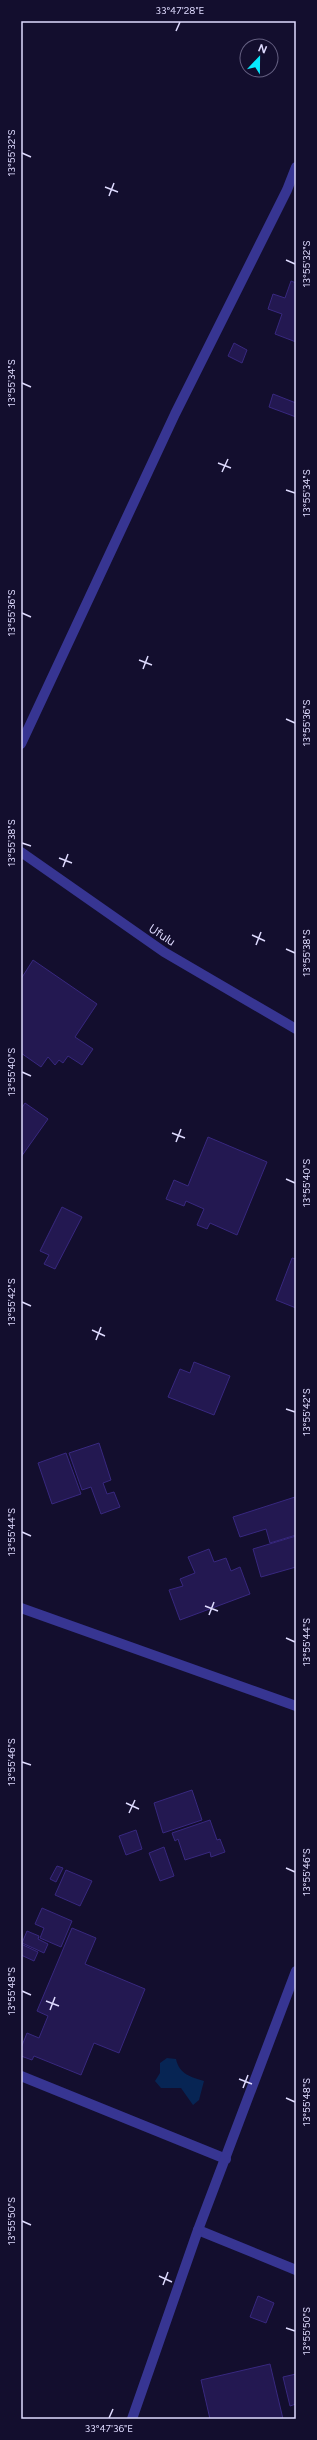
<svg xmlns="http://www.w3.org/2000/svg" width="317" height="2440" font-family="Figtree,sans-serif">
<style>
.water{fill:#072554}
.building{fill:#231851;stroke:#38287f}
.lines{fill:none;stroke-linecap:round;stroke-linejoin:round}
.minor{stroke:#373592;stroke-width:10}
.ticks{fill:none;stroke:#dfdbff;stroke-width:1.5}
.labels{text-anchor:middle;stroke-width:3.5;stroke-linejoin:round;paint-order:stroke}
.street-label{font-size:12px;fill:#dfdbff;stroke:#130e2e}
.neatline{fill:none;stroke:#dfdbff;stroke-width:1.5}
.ticks-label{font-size:10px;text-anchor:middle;fill:#dfdbff}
</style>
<rect width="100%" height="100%" fill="#130e2e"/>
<path class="water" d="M167 2058 176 2059C179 2074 191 2077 204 2081L199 2100 193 2105 181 2088H161L155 2081 160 2073V2063Z"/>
<g class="building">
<path d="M291 281 296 283V342L275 334 282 314 268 309 273 294 285 298Z"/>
<path d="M234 343 247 350 242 363 228 356Z"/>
<path d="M273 394 296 403V417L269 407Z"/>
<path d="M33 960 97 1004 75 1037 93 1049 82 1065 68 1056 63 1063 59 1060 55 1065 48 1057 41 1067 21 1053V979Z"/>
<path d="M25 1103 48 1119 21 1157V1109Z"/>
<path d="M208 1137 267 1162 237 1235 210 1223 207 1229 197 1225 204 1209 186 1201 184 1206 166 1199 174 1180 188 1186Z"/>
<path d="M62 1207 82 1217 55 1269 44 1264 49 1255 40 1251Z"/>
<path d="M292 1258 296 1259V1308L276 1300Z"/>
<path d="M194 1362 230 1376 214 1415 168 1397 180 1369 190 1373Z"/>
<path d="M99 1443 111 1480 103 1483 107 1494 114 1492 120 1507 101 1514 91 1487 82 1490 69 1453Z"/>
<path d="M66 1453 81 1494 52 1504 38 1463Z"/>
<path d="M295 1497 296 1535 270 1543 266 1529 240 1537 233 1517Z"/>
<path d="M296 1536V1567L261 1577 253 1549Z"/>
<path d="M209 1549 214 1562 226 1558 231 1571 240 1567 250 1594 180 1620 169 1590 183 1586 180 1579 195 1573 188 1557Z"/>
<path d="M192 1790 202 1820 163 1833 154 1803Z"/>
<path d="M210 1820 217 1840 220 1839 225 1852 211 1857 210 1852 185 1860 178 1839 175 1841 172 1833Z"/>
<path d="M136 1830 142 1849 126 1855 119 1836Z"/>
<path d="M164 1847 174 1876 160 1881 149 1853Z"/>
<path d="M57 1866 63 1868 56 1882 50 1879Z"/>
<path d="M66 1870 92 1881 80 1906 55 1895Z"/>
<path d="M42 1908 72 1921 61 1947 40 1938 44 1928 35 1924Z"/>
<path d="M72 1928 96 1938 85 1964 145 1989 119 2053 94 2043 81 2075 34 2056 32 2060 21 2056V2048L27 2033 39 2038 48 2016 37 2011Z"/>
<path d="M27 1931 39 1936 38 1939 48 1944 44 1953 22 1943Z"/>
<path d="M21 1944 38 1952 34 1961 21 1955Z"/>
<path d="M258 2296 274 2303 266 2323 250 2317Z"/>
<path d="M270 2364 283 2419H210L201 2380Z"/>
<path d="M296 2374V2404L290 2406 283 2377Z"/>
</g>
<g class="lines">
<g class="minor">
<path d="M21 744 175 414 287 190 296 167"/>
<path d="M21 852 164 952 296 1029"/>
<path d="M21 1608 296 1706"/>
<path d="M21 2076 226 2159"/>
<path d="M198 2230 296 2270"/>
<path d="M132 2419 198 2230 296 1971"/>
</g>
</g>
<path class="ticks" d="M176 31 180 22M22 153 31 157M105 187 118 192M109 196 114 183M286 260 295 264M22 383 31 387M218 463 231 468M222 472 228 459M286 490 295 493M22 613 31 617M139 660 152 665M143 669 148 656M286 719 295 723M22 843 31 846M59 858 72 863M63 867 68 854M252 935 265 941M256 945 261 932M286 949 295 953M22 1072 31 1076M172 1133 185 1138M176 1142 181 1129M286 1179 295 1183M22 1302 31 1306M92 1330 105 1336M96 1340 101 1327M286 1409 295 1412M22 1532 31 1536M205 1606 218 1611M209 1615 214 1602M286 1638 295 1642M22 1762 31 1765M126 1803 139 1809M129 1813 135 1800M286 1868 295 1872M22 1991 31 1995M46 2001 59 2006M50 2010 55 1997M239 2079 252 2084M243 2088 248 2075M286 2098 295 2102M22 2221 31 2225M159 2276 172 2282M163 2285 168 2272M286 2328 295 2331M109 2418 113 2409"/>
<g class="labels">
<g class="street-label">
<text transform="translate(162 935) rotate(33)" y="4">Ufulu</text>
</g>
</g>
<rect width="317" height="2440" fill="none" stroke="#130e2e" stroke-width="44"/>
<g transform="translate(259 58) rotate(22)"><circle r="19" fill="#130e2e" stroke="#656082"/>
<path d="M0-3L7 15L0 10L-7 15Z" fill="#07eaff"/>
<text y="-6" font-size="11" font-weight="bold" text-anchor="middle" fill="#dfdbff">N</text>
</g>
<rect x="22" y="22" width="273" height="2396" class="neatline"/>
<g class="ticks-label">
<text x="180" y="14">33°47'28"E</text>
<text transform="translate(11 153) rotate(-90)" y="4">13°55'32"S</text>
<text transform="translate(306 264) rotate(-90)" y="4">13°55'32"S</text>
<text transform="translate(11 383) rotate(-90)" y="4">13°55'34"S</text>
<text transform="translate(306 493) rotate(-90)" y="4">13°55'34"S</text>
<text transform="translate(11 613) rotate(-90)" y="4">13°55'36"S</text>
<text transform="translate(306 723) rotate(-90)" y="4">13°55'36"S</text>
<text transform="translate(11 843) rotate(-90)" y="4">13°55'38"S</text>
<text transform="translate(306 953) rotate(-90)" y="4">13°55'38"S</text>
<text transform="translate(11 1072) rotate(-90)" y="4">13°55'40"S</text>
<text transform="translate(306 1183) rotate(-90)" y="4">13°55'40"S</text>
<text transform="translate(11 1302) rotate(-90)" y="4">13°55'42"S</text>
<text transform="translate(306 1412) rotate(-90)" y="4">13°55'42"S</text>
<text transform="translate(11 1532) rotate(-90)" y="4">13°55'44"S</text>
<text transform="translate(306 1642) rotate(-90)" y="4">13°55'44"S</text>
<text transform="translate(11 1762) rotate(-90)" y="4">13°55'46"S</text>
<text transform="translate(306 1872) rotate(-90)" y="4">13°55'46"S</text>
<text transform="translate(11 1991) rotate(-90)" y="4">13°55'48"S</text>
<text transform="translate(306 2102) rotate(-90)" y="4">13°55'48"S</text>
<text transform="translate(11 2221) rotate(-90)" y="4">13°55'50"S</text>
<text transform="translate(306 2331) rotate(-90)" y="4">13°55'50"S</text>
<text x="109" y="2432">33°47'36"E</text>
</g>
</svg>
